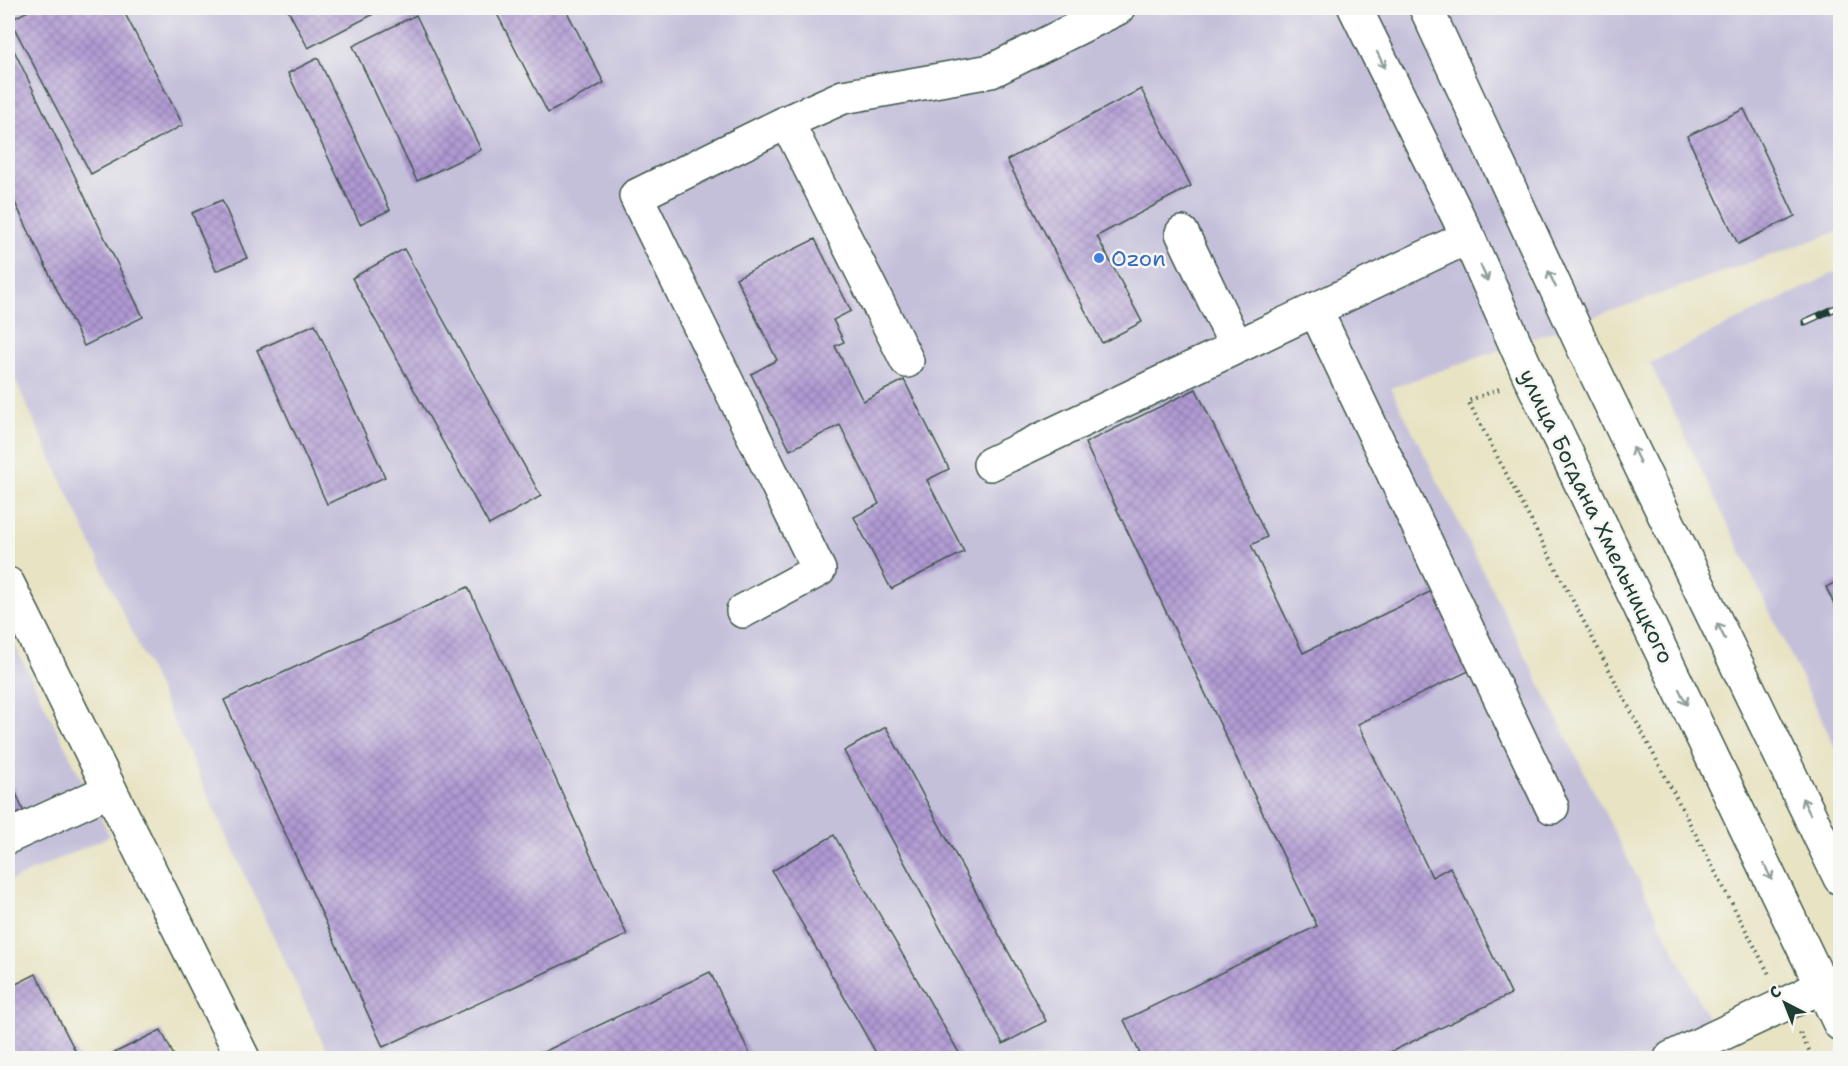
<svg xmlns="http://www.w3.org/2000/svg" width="1848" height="1066" font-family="'Shantell Sans',sans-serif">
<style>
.industrial{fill:#c5c0da}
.building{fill:url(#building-cross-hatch)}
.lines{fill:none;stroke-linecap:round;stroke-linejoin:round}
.minor-casing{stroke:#3d5649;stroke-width:36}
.highway-casing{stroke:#3d5649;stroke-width:36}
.path{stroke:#3d5649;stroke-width:4;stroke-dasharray:1.5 4.5;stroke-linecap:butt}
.minor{stroke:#fff;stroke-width:33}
.highway{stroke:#fff;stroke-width:33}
.rail-casing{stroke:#1f3d34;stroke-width:7}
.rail{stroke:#f6f6f2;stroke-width:4.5;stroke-dasharray:14;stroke-linecap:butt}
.oneway{stroke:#8f9e9a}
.shop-dot{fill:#3f7fe0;stroke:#f6f6f2;stroke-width:2}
.labels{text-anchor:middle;stroke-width:5;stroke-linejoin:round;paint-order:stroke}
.shop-label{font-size:22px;fill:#366cbe;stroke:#f6f6f2;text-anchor:start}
.street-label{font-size:22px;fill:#1f3d34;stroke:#f6f6f2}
</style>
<defs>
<pattern id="building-cross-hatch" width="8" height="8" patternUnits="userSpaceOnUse" patternTransform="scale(1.5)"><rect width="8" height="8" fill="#b09ad3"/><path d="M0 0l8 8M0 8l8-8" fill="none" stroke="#8f7fac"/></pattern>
</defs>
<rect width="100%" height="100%" fill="#f6f6f2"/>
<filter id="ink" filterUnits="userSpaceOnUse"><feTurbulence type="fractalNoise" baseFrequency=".0167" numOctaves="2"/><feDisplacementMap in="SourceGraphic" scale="12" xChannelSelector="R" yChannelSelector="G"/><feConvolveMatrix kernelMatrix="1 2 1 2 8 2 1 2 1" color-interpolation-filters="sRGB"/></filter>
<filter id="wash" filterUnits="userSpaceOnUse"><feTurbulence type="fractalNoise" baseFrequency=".008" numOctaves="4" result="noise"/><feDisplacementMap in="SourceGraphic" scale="24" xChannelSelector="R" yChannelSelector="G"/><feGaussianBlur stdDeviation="1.35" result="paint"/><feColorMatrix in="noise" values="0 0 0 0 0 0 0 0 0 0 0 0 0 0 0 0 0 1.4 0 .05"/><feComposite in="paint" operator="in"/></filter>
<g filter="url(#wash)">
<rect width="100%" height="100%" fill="#e8e3c3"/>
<g class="industrial">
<path d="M8 8H1840V231L1391 388 1728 1058H330L8 365Z"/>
<path d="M1840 270V758L1650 363Z"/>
<path d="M8 632 110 836 8 882Z"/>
</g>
<g id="blocks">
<g class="building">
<path d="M34 8H122L183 125 91 174 10 20Z"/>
<path d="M287 8H368L372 15 308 48Z"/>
<path d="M494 8H565L604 83 548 113Z"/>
<path d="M416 15 481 150 417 181 353 46Z"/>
<path d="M8 38 143 317 84 346 8 188Z"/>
<path d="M318 58 390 210 360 224 288 73Z"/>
<path d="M1141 89 1191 186 1097 236 1142 322 1102 343 1007 160Z"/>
<path d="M1744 109 1795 216 1738 244 1687 136Z"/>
<path d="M222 200 247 258 216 271 192 213Z"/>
<path d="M815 239 851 311 833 320 844 342 835 346 863 401 904 380 949 469 927 480 964 552 891 589 854 517 879 504 840 425 790 450 751 374 777 360 736 278Z"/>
<path d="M404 249 541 496 489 525 352 278Z"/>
<path d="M315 324 385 477 327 504 257 350Z"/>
<path d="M1196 389 1267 537 1251 545 1303 653 1436 589 1475 668 1358 724 1432 877 1450 867 1511 994 1378 1058H1142L1124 1020 1317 926 1085 443Z"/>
<path d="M1840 580V617L1826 587Z"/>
<path d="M468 587 627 935 383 1047 224 700Z"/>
<path d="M886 727 1046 1021 1003 1044 844 751Z"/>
<path d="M8 774 25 815 8 823Z"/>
<path d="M834 835 962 1058H879L772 871Z"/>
<path d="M710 972 751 1056 745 1058H531Z"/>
<path d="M36 974 79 1058H8V988Z"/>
<path d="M161 1030 175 1058H111L110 1055Z"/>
</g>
</g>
</g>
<g filter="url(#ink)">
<use href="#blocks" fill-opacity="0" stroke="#3d5649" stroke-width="1.5"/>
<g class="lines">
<g class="minor-casing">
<g id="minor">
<path d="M1182 233 1236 346"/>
<path d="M1315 309 1552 807"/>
<path d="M907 361 787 122 843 97 991 71 1118 8"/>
<path d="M990 464 1468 237"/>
<path d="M8 584 243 1058"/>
<path d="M743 611 819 570 636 196 787 122"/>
<path d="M8 837 110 790"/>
<path d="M1671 1058 1840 978"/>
</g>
</g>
<g class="highway-casing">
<g id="highway">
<path d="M1355 8 1468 237 1530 377 1840 1024"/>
<path d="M1426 8 1585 351 1840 878"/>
</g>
</g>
<g class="path">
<path d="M1499 389 1468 401 1770 976"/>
<path d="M1800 1033 1813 1058"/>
</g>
<use href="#minor" class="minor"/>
<use href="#highway" class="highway"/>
<g class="rail-casing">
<path id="rail" d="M1805 322 1840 306"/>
</g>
<use href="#rail" class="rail"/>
</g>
<defs><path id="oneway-shaft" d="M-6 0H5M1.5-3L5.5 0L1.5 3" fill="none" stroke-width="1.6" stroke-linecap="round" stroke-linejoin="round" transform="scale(1.5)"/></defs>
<g class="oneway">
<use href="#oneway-shaft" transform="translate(1381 60) rotate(64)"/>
<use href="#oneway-shaft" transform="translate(1484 273) rotate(66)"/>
<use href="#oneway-shaft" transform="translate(1552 279) rotate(-115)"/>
<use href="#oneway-shaft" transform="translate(1636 455) rotate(-116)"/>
<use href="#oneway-shaft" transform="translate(1721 631) rotate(-116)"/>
<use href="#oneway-shaft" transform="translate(1683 697) rotate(64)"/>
<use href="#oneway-shaft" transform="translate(1806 806) rotate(-116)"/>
<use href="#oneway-shaft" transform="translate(1768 872) rotate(64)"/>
</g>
</g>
<circle class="shop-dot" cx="1099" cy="258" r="6"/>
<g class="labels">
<g class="shop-label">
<text x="1111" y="266">Ozon</text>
</g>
<g class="street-label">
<text transform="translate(1597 516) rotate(64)" y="8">улица Богдана Хмельницкого</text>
</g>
</g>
<rect width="1848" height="1066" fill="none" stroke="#f6f6f2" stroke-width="30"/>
<g transform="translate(1785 1003) rotate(318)" stroke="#f6f6f2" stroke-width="4.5" paint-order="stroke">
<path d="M0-4.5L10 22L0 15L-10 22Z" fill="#1f3d34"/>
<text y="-9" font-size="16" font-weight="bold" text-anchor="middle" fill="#1f3d34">С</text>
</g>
</svg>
